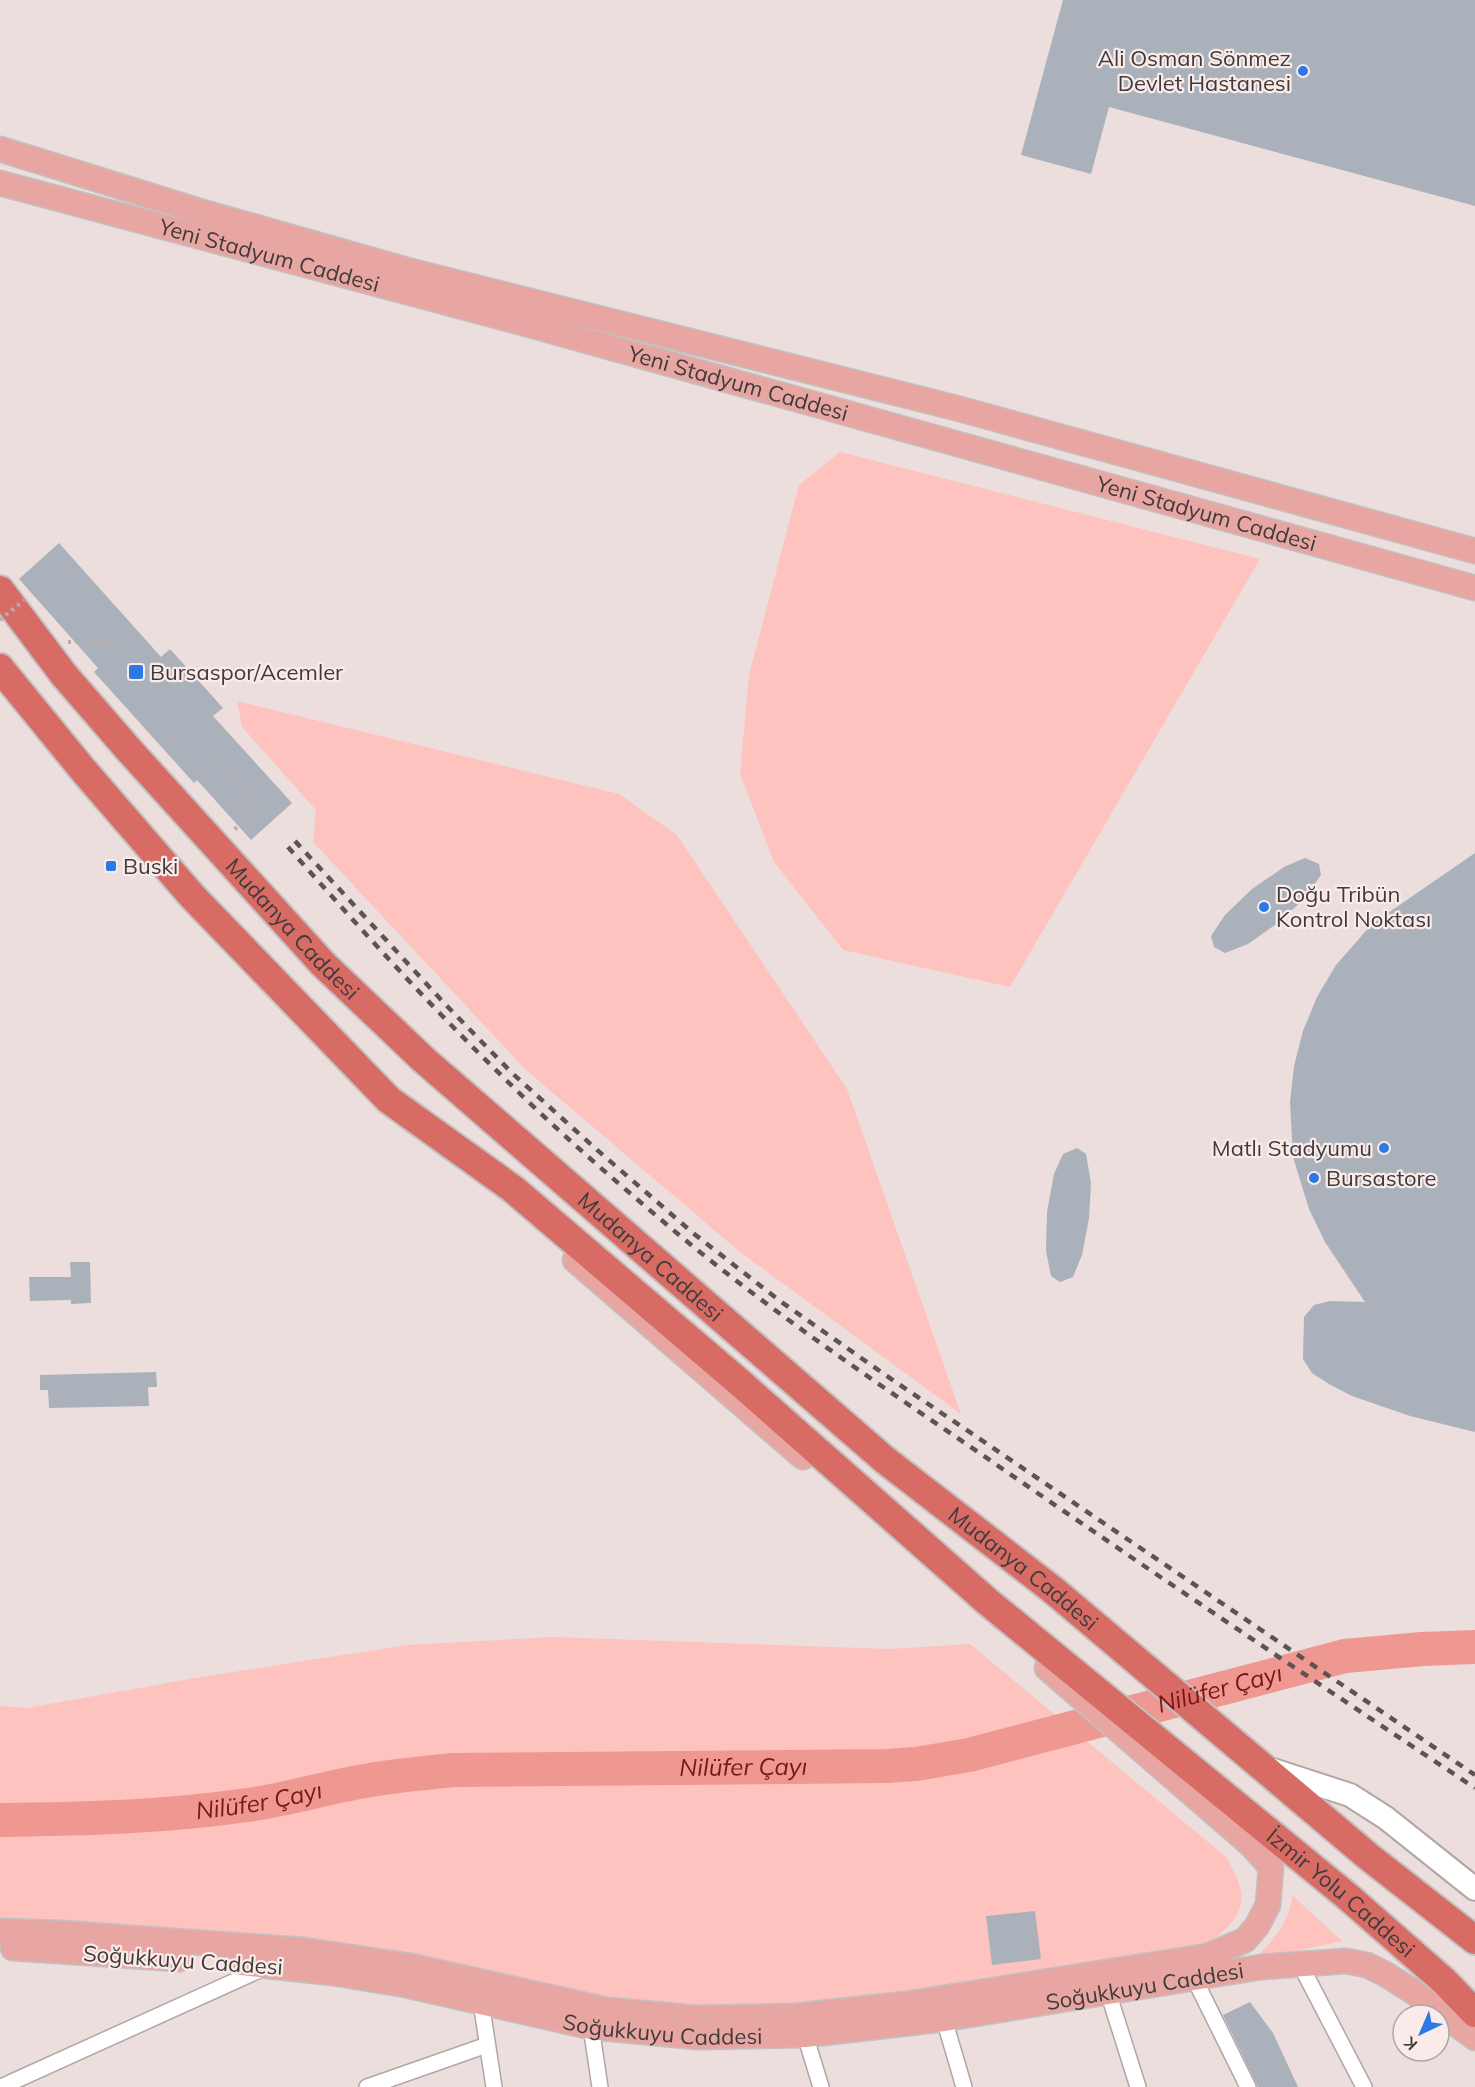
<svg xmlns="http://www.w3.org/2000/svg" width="1475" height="2087" font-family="Mulish,sans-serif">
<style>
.green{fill:#fec3be}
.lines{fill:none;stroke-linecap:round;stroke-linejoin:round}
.river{stroke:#ee9891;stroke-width:34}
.building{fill:#aab1ba}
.street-casing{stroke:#b2a5a4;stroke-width:18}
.secondary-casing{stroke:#b2a5a4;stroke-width:26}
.primary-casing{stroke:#c2c0c0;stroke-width:27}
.highway-casing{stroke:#c2c0c0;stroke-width:32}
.path{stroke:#b8adab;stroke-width:4;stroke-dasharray:3 4.5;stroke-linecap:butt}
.street{stroke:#fff;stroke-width:15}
.secondary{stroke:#fff;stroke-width:22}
.primary{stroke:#e8a6a3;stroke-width:24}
.highway{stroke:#d96b65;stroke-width:28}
.rail{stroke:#5b5453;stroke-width:4.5;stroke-dasharray:8 8;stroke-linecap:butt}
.path-bridge{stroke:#b8adab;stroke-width:4;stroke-dasharray:3 4.5;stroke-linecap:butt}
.poi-dot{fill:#2b79e5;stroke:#f9ebe9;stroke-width:2}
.labels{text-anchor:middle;stroke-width:4.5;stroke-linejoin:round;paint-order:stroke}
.poi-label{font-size:22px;fill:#403b3a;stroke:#f9ebe9;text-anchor:start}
.street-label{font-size:22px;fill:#403b3a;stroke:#f9ebe9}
.water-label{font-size:24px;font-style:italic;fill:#7a161a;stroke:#f9ebe9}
</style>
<rect width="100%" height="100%" fill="#ebdedc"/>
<g class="green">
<path d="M840 452 1260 559 1010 987 843 950 774 862 740 774 749 675 799 485Z"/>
<path d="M237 701 619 794 677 835 847 1089 961 1414 740 1252 526 1070 313 842 316 810 242 727Z"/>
<path d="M554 1637 890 1649 970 1644 1226 1857C1252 1902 1245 1913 1208 1945L844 2002 727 2011 637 2009 0 1921V1706L27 1708 195 1678 407 1645Z"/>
<path d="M1293 1896 1342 1941 1252 1961C1274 1940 1287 1926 1293 1896Z"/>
</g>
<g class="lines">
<path class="river" id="s1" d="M0 1820C83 1819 165 1817 247 1805 285 1800 321 1789 359 1782 391 1776 422 1773 454 1770L887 1766 916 1764 969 1755 1345 1656 1422 1649 1475 1647"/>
</g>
<g class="building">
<path d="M1063 0H1475V206L1109 107 1091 174 1021 155Z"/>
<path d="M59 543 161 657 170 649 223 708 213 716 292 803 251 840 197 780 194 783 94 672 98 668 19 579Z"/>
<path d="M1475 853V1432L1410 1416 1352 1396 1329 1384 1312 1373 1303 1359 1304 1317 1314 1305 1330 1301 1365 1302 1325 1242 1309 1209 1293 1157 1290 1102 1294 1066 1303 1031 1317 997 1336 965 1372 924Z"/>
<path d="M1305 858 1319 864 1321 875 1305 898 1279 922 1248 944 1225 953 1214 947 1211 936 1225 915 1252 889 1284 867Z"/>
<path d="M1077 1148 1086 1154 1091 1183 1089 1218 1082 1255 1073 1277 1060 1282 1051 1276 1046 1251 1047 1212 1054 1174 1063 1154Z"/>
<path d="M70 1262H90L91 1303 71 1304V1300L30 1301 29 1277H71Z"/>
<path d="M156 1372 157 1387H148L149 1406 49 1408 48 1390H40V1375Z"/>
<path d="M1035 1911 1041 1959 992 1965 986 1916Z"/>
<path d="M1250 2002 1273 2033 1298 2087H1258L1223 2015Z"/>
</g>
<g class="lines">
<g class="street-casing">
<g id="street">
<path d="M1300 1964 1364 2087"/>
<path d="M1194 1978 1248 2087"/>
<path d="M1108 1992 1138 2087"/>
<path d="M481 2002 494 2087"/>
<path d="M944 2019 964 2087"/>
<path d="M591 2027 600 2087"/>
<path d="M805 2035 821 2087"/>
<path d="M1 2087 266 1967"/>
<path d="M367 2087 487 2045"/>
</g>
</g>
<g class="secondary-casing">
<path id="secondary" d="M1267 1768 1350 1795 1386 1818 1475 1889"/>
</g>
<g class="primary-casing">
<g id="primary">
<path d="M0 149 199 211 407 270 960 409 1475 551"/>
<path id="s2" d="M0 183 530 325 1475 588"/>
<path d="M575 1260 803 1457"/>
<path d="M0 1931 61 1933 303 1950 411 1966 607 2010 697 2018 795 2016 906 2004 1208 1956 1245 1940 1257 1926 1268 1905 1271 1867 1250 1844 1047 1668"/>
<path d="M13 1948 179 1959"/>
<path id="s3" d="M241 1963 333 1973 406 1985 591 2027 698 2037 805 2035 944 2019 1261 1967 1346 1961 1367 1965 1387 1975 1415 1993 1475 2038"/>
</g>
</g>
<g class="highway-casing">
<g id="highway">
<path id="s4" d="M0 590 64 675 129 750 323 964 424 1060 885 1460 1053 1590 1369 1857 1475 1940"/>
<path id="s5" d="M0 668 84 771 192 896 389 1100 513 1189 739 1382 988 1602 1347 1896 1444 1981 1475 2013"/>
</g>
</g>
<g class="path">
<path d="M68 642 108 641 117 651"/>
<path d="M217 762 258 806 233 831"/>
</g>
<use href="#street" class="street"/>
<use href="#secondary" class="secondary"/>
<use href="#primary" class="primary"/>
<use href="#highway" class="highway"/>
<g class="rail">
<path d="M295 841 445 1004 512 1073 596 1149 693 1233 780 1301 884 1374 1475 1775"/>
<path d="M288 847C357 925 427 1003 502 1076 559 1133 622 1187 684 1239 782 1320 889 1391 994 1463 1153 1573 1314 1681 1475 1788"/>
</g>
<path class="path-bridge" d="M0 620 24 600"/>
</g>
<g class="poi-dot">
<circle cx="1303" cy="71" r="6"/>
<rect x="128" y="664" width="16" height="16" rx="3"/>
<rect x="105" y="860" width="12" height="12" rx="3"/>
<circle cx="1264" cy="907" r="6"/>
<circle cx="1384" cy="1148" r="6"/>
<circle cx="1314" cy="1178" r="6"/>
</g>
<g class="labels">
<g class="poi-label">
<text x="1291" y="66" text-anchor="end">Ali Osman Sönmez<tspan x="1291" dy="25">Devlet Hastanesi</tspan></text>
<text x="150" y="680">Bursaspor/Acemler</text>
<text x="123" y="874">Buski</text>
<text x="1276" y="902">Doğu Tribün<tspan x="1276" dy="25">Kontrol Noktası</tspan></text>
<text x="1372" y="1156" text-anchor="end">Matlı Stadyumu</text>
<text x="1326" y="1186">Bursastore</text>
</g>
<g class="street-label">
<text dy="8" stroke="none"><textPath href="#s2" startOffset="279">Yeni Stadyum Caddesi</textPath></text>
<text dy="8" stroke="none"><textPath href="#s2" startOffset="765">Yeni Stadyum Caddesi</textPath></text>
<text dy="8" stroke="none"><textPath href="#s2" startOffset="1251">Yeni Stadyum Caddesi</textPath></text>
<text dy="8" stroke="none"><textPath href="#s4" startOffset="448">Mudanya Caddesi</textPath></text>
<text dy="8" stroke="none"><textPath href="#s4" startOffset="934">Mudanya Caddesi</textPath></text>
<text dy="8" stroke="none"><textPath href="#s4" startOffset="1420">Mudanya Caddesi</textPath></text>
<text dy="8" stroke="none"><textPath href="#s5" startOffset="1821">İzmir Yolu Caddesi</textPath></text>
<text transform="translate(183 1960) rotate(4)" y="8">Soğukkuyu Caddesi</text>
<text dy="8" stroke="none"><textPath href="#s3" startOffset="914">Soğukkuyu Caddesi</textPath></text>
<text dy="8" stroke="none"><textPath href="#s3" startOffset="428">Soğukkuyu Caddesi</textPath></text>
</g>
<g class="water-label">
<text dy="8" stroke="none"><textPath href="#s1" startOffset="1233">Nilüfer Çayı</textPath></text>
<text dy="8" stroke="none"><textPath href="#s1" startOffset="747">Nilüfer Çayı</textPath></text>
<text dy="8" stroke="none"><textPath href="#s1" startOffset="260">Nilüfer Çayı</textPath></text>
</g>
</g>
<g transform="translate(1421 2033) rotate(224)"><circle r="28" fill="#f9ebe9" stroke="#afa5a3" stroke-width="1.5"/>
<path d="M0-4.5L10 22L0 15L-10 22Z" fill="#2b79e5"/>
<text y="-9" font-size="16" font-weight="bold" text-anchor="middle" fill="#403b3a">K</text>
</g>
</svg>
